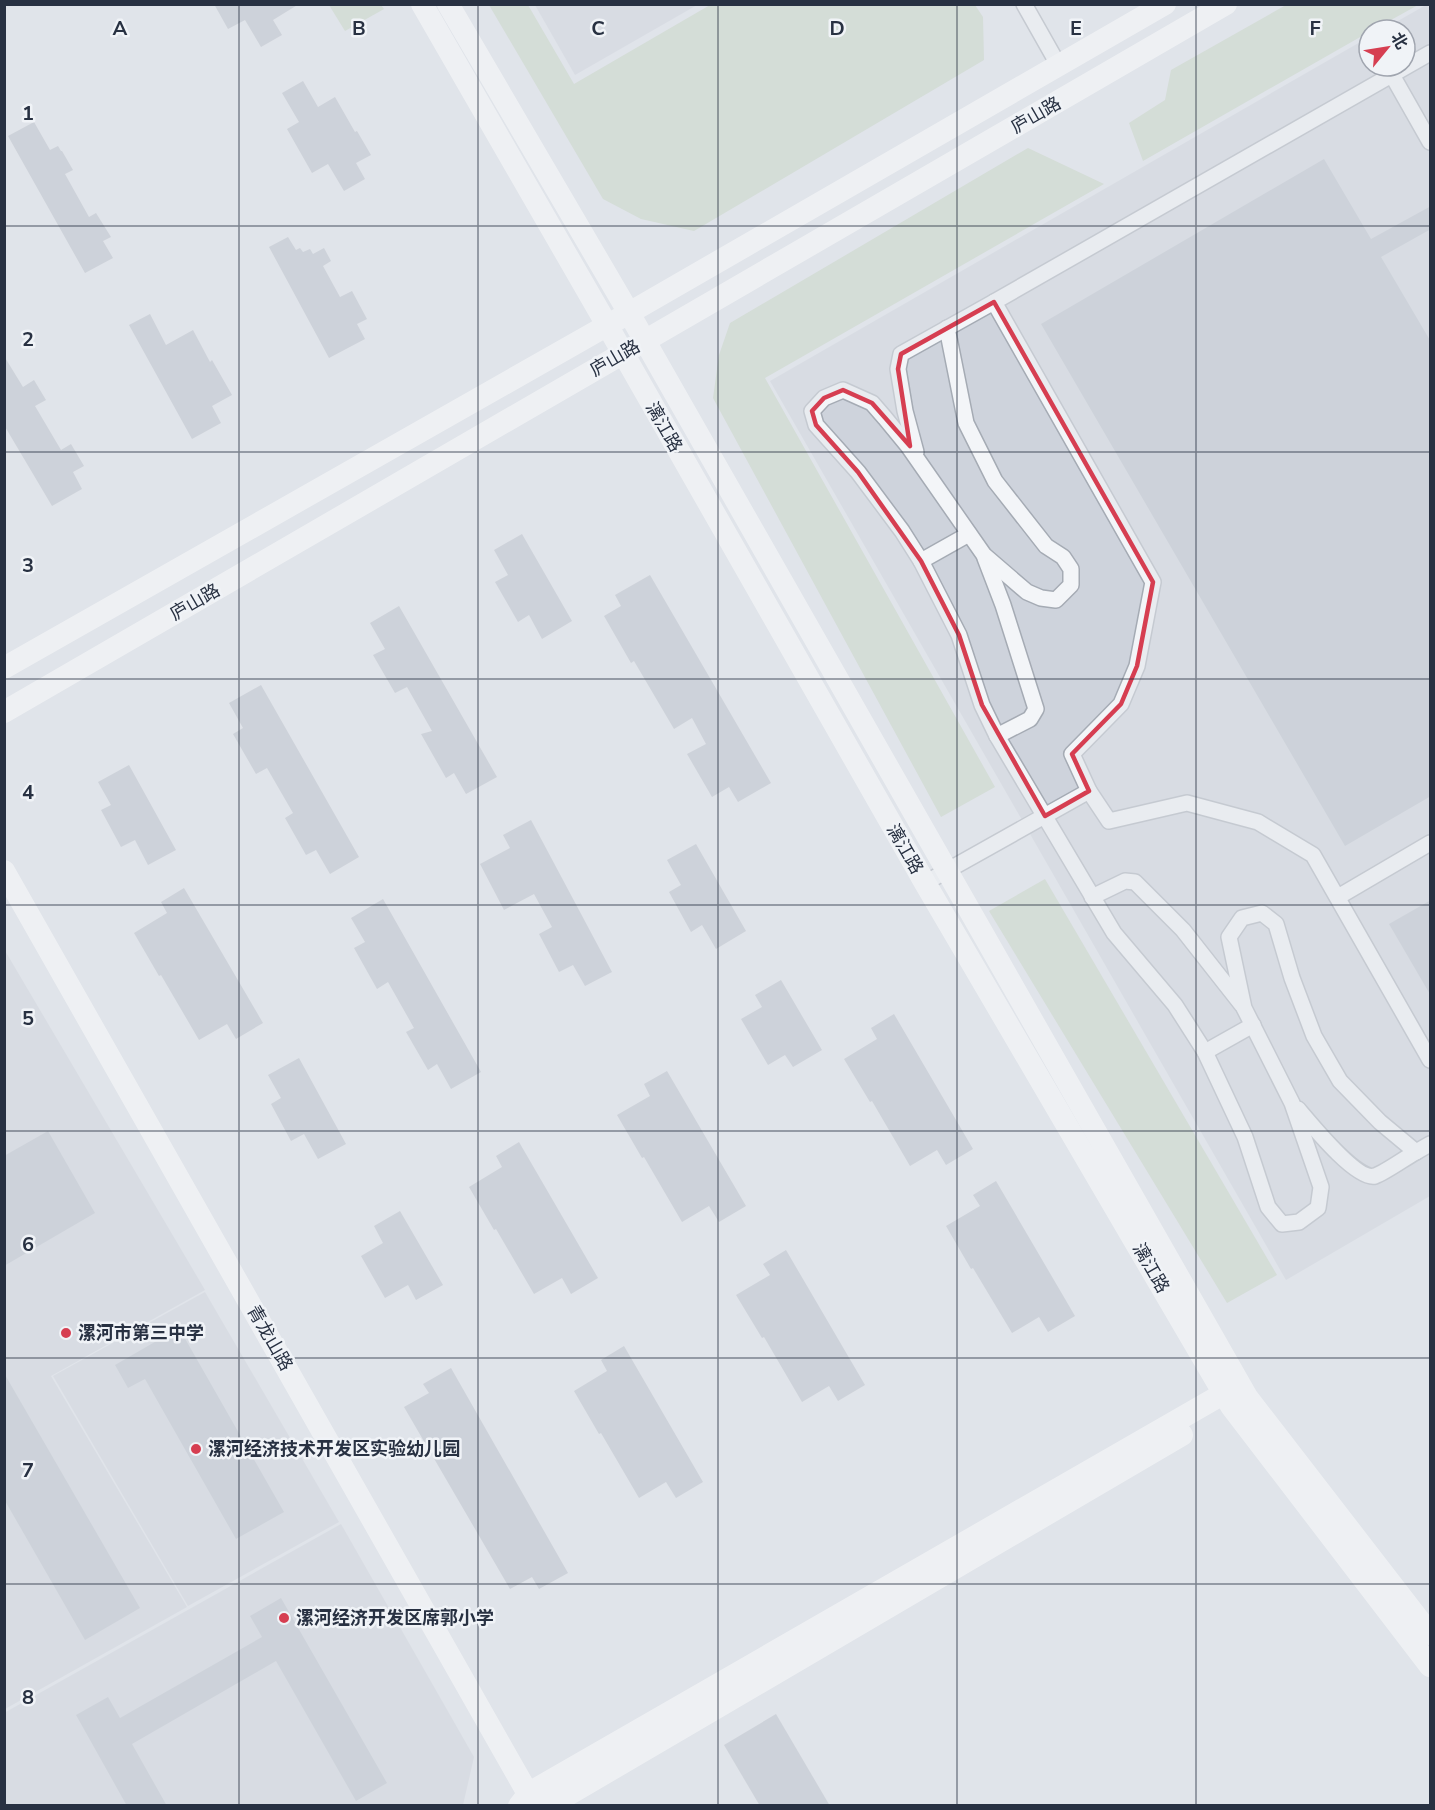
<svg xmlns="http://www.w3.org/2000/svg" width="1435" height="1810" font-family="'Nunito Sans','Noto Sans SC',sans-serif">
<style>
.built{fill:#ced3dc}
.green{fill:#c5d4c1}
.building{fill:#b7bdc7}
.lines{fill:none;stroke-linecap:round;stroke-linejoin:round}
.street-casing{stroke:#a5abb4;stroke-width:18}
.street{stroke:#f3f5f8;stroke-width:15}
.secondary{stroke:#fff;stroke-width:22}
.marked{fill:none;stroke:#d63e51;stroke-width:4.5;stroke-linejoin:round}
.grid{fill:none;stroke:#283142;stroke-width:1.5;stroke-opacity:0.55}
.poi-dot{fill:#d63e51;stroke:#f0f3f7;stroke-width:2}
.labels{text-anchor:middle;stroke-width:5;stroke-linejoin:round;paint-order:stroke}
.street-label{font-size:18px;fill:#283142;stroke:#f0f3f7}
.poi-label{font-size:18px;font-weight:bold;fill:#283142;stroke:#f0f3f7;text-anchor:start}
.grid-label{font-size:20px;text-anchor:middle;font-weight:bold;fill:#283142;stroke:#f0f3f7;stroke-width:5;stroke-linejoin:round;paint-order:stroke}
</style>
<rect width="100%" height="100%" fill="#e0e4ea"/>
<g class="built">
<path d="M535 5H697L575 75Z"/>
<path d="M1426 5H1430V1196L1286 1280 770 381 1369 37V66H1405V30H1382Z"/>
<path d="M4 949 205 1290 51 1376 187 1607 5 1709Z"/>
<path d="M205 1292 339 1522 188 1606 53 1376Z"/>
<path d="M341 1524 474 1757 463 1805H5L4 1713Z"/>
</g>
<g class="green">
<path d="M329 5H381L384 9 345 31Z"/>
<path d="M489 5H528L574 84 710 5H975L983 17 984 60 694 231 641 219 603 199Z"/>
<path d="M1286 5H1418L1373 30H1369V32L1143 161 1129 123 1165 100 1171 70Z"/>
<path d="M1028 148 1104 184 765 378 995 787 941 817 713 398 719 355 730 323Z"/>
<path d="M1045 879 1277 1275 1227 1303 989 911Z"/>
</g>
<g class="building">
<path d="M214 4H299L273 20 282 35 261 47 245 20 228 29Z"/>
<path d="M303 81 318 107 335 97 355 132 357 131 371 155 356 163 365 179 344 191 328 164 312 173 287 129 299 122 282 93Z"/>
<path d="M34 122 50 150 58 146 61 151H62L73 170 65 174 89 217 96 213 111 237 103 241 113 258 85 273 8 136Z"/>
<path d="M1324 159 1371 239 1431 206V229L1381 257 1431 342V796L1345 846 1041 324Z"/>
<path d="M288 237 296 250 300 248 303 252 310 249 313 254 324 248 331 261 323 266 340 297 352 291 367 319 357 324 365 339 329 358 269 247Z"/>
<path d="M150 314 166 345 193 330 210 362 212 360 232 395 212 406 221 423 192 439 129 325Z"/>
<path d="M4 356 23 387 34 380 46 400 35 406 61 450 71 444 84 466 73 472 82 489 52 506 4 425Z"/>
<path d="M522 534 572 621 542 639 529 615 518 622 495 582 508 575 494 550Z"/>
<path d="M650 575 771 783 738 802 729 787 712 797 687 754 706 744 692 718 674 729 634 661 631 663 604 616 621 606 615 595Z"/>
<path d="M399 606 497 777 466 794 454 773 446 778 421 734 432 731 407 687 395 693 373 655 385 649 370 623Z"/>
<path d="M261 685 359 857 330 874 316 850 306 855 285 818 293 813 267 768 256 774 233 734 243 728 229 703Z"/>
<path d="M129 765 176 850 148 865 135 840 121 847 101 810 111 805 98 782Z"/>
<path d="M531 820 612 972 585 986 573 965 559 972 539 934 552 927 534 894 504 910 480 864 510 848 503 835Z"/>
<path d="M696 844 746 931 716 949 702 925 691 932 669 892 681 885 667 860Z"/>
<path d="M184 888 263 1023 236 1039 227 1024 199 1040 161 975 159 976 134 933 167 913 161 902Z"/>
<path d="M383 899 481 1072 451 1089 437 1064 428 1070 406 1032 414 1028 388 982 377 989 354 948 365 942 351 918Z"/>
<path d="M1431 900V996L1389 924Z"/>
<path d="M781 980 822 1050 793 1067 785 1055 768 1065 741 1019 762 1007 755 995Z"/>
<path d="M894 1014 973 1149 946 1165 937 1150 910 1166 872 1101 870 1102 844 1059 877 1039 871 1028Z"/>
<path d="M299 1058 346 1144 318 1159 304 1134 291 1141 271 1104 281 1098 268 1075Z"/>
<path d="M667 1071 746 1206 719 1222 709 1206 682 1222 644 1157 642 1158 617 1115 650 1096 644 1084Z"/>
<path d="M48 1131 95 1213 4 1266V1156Z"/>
<path d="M519 1142 598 1278 571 1294 562 1278 534 1294 496 1229 494 1230 469 1187 502 1167 496 1156Z"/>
<path d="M996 1181 1075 1316 1048 1332 1039 1317 1012 1333 973 1268 971 1269 946 1226 980 1206 973 1195Z"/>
<path d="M400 1211 443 1285 416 1300 408 1285 385 1298 361 1256 383 1243 374 1226Z"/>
<path d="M786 1250 865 1385 838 1401 829 1386 802 1402 764 1337 762 1338 736 1295 770 1275 763 1264Z"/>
<path d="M179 1328 284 1512 236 1539 145 1379 128 1388 115 1365Z"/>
<path d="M624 1346 703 1482 676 1498 666 1482 639 1498 601 1433 599 1434 574 1391 607 1371 601 1360Z"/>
<path d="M451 1368 568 1573 539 1589 532 1577 510 1589 404 1407 429 1393 423 1384Z"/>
<path d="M4 1373 140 1608 85 1640 4 1499Z"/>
<path d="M281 1598 387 1783 356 1801 276 1661 132 1744 167 1806H127L76 1715 108 1697 120 1718 262 1637 250 1616Z"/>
<path d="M776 1714 830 1806H760L724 1745Z"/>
</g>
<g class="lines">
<g class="street-casing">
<g id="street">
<path d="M1024 4 1059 66"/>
<path d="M1430 53 994 302 1153 582 1137 666 1121 704 1072 754 1089 791 1109 821 1187 803 1258 822 1313 855 1430 1060"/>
<path d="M1392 75 1430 142"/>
<path d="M947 328 966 423 995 481 1046 546 1063 557 1071 569V585L1056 600 1041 598 1027 592 984 555 908 446 885 418 872 403 843 390 824 398 812 411 816 425 858 472 902 531 921 561 959 635 982 705 997 736 1114 933 1175 1005 1205 1052 1245 1137 1268 1207 1282 1224 1299 1222 1318 1208 1321 1187 1292 1103 1244 1008 1229 937 1242 918 1262 913 1276 924 1292 978 1314 1036 1340 1081 1380 1122 1416 1152 1430 1144"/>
<path d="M916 452 905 411 898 369 901 354 994 302"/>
<path d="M985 558 1003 605 1036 709 1030 719 997 736"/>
<path d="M921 561 969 534"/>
<path d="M925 883 1089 791"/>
<path d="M1092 897 1125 881 1135 882 1183 930 1242 1005"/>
<path d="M1338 897 1430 843"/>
<path d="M1205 1052 1253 1025"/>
<path d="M1298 1109C1310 1123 1357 1181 1375 1176 1386 1172 1405 1158 1416 1152"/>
</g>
</g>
<use href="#street" class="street"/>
<g class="secondary">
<path d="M422 4 607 325 925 883 1231 1406 1430 1666"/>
<path d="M448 4 629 313 1247 1397 1430 1634"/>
<path d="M4 668 629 313 1165 4"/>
<path d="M4 712 1226 4"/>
<path d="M4 871 535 1806"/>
<path d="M519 1806 529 1793 1235 1387"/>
<path d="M549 1806 1182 1435"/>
</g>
</g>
<path d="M0 0H1435V1810H0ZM994 302 1153 582 1137 666 1121 704 1072 754 1089 791 1045 816 982 705 959 635 921 561 858 472 816 425 812 411 824 398 843 390 872 403 910 446 898 369 901 354Z" fill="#e0e4ea" fill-opacity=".55" fill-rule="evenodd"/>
<path class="marked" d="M994 302 1153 582 1137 666 1121 704 1072 754 1089 791 1045 816 982 705 959 635 921 561 858 472 816 425 812 411 824 398 843 390 872 403 910 446 898 369 901 354Z"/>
<path class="grid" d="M239 4V1806M478 4V1806M718 4V1806M957 4V1806M1196 4V1806M4 226H1430M4 452H1430M4 679H1430M4 905H1430M4 1131H1430M4 1358H1430M4 1584H1430"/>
<g class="poi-dot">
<circle cx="66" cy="1333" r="6"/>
<circle cx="196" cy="1449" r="6"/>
<circle cx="284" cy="1618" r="6"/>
</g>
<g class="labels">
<g class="street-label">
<text transform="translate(1036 115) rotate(-30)" y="6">庐山路</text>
<text transform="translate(615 358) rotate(-30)" y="6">庐山路</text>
<text transform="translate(664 427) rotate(60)" y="6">漓江路</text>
<text transform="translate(195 602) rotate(-30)" y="6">庐山路</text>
<text transform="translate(905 849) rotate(60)" y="6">漓江路</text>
<text transform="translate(1151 1268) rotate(60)" y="6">漓江路</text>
<text transform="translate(270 1338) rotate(60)" y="6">青龙山路</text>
</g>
<g class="poi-label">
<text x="78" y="1339">漯河市第三中学</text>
<text x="208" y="1455">漯河经济技术开发区实验幼儿园</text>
<text x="296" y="1624">漯河经济开发区席郭小学</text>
</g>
</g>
<g class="grid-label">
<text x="120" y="35">A</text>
<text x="359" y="35">B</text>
<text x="598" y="35">C</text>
<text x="837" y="35">D</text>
<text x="1076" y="35">E</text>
<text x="1315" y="35">F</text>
<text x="28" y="120">1</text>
<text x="28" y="346">2</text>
<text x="28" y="572">3</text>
<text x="28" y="799">4</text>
<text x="28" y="1025">5</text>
<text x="28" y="1251">6</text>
<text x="28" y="1477">7</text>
<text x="28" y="1704">8</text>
</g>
<rect width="1435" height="1810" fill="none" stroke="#283142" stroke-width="12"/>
<g transform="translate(1387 48) rotate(60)"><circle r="28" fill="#f0f3f7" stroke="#a0a5af" stroke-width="1.5"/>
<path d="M0-4.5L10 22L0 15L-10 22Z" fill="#d63e51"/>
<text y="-9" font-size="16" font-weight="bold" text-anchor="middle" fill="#283142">北</text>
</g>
</svg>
